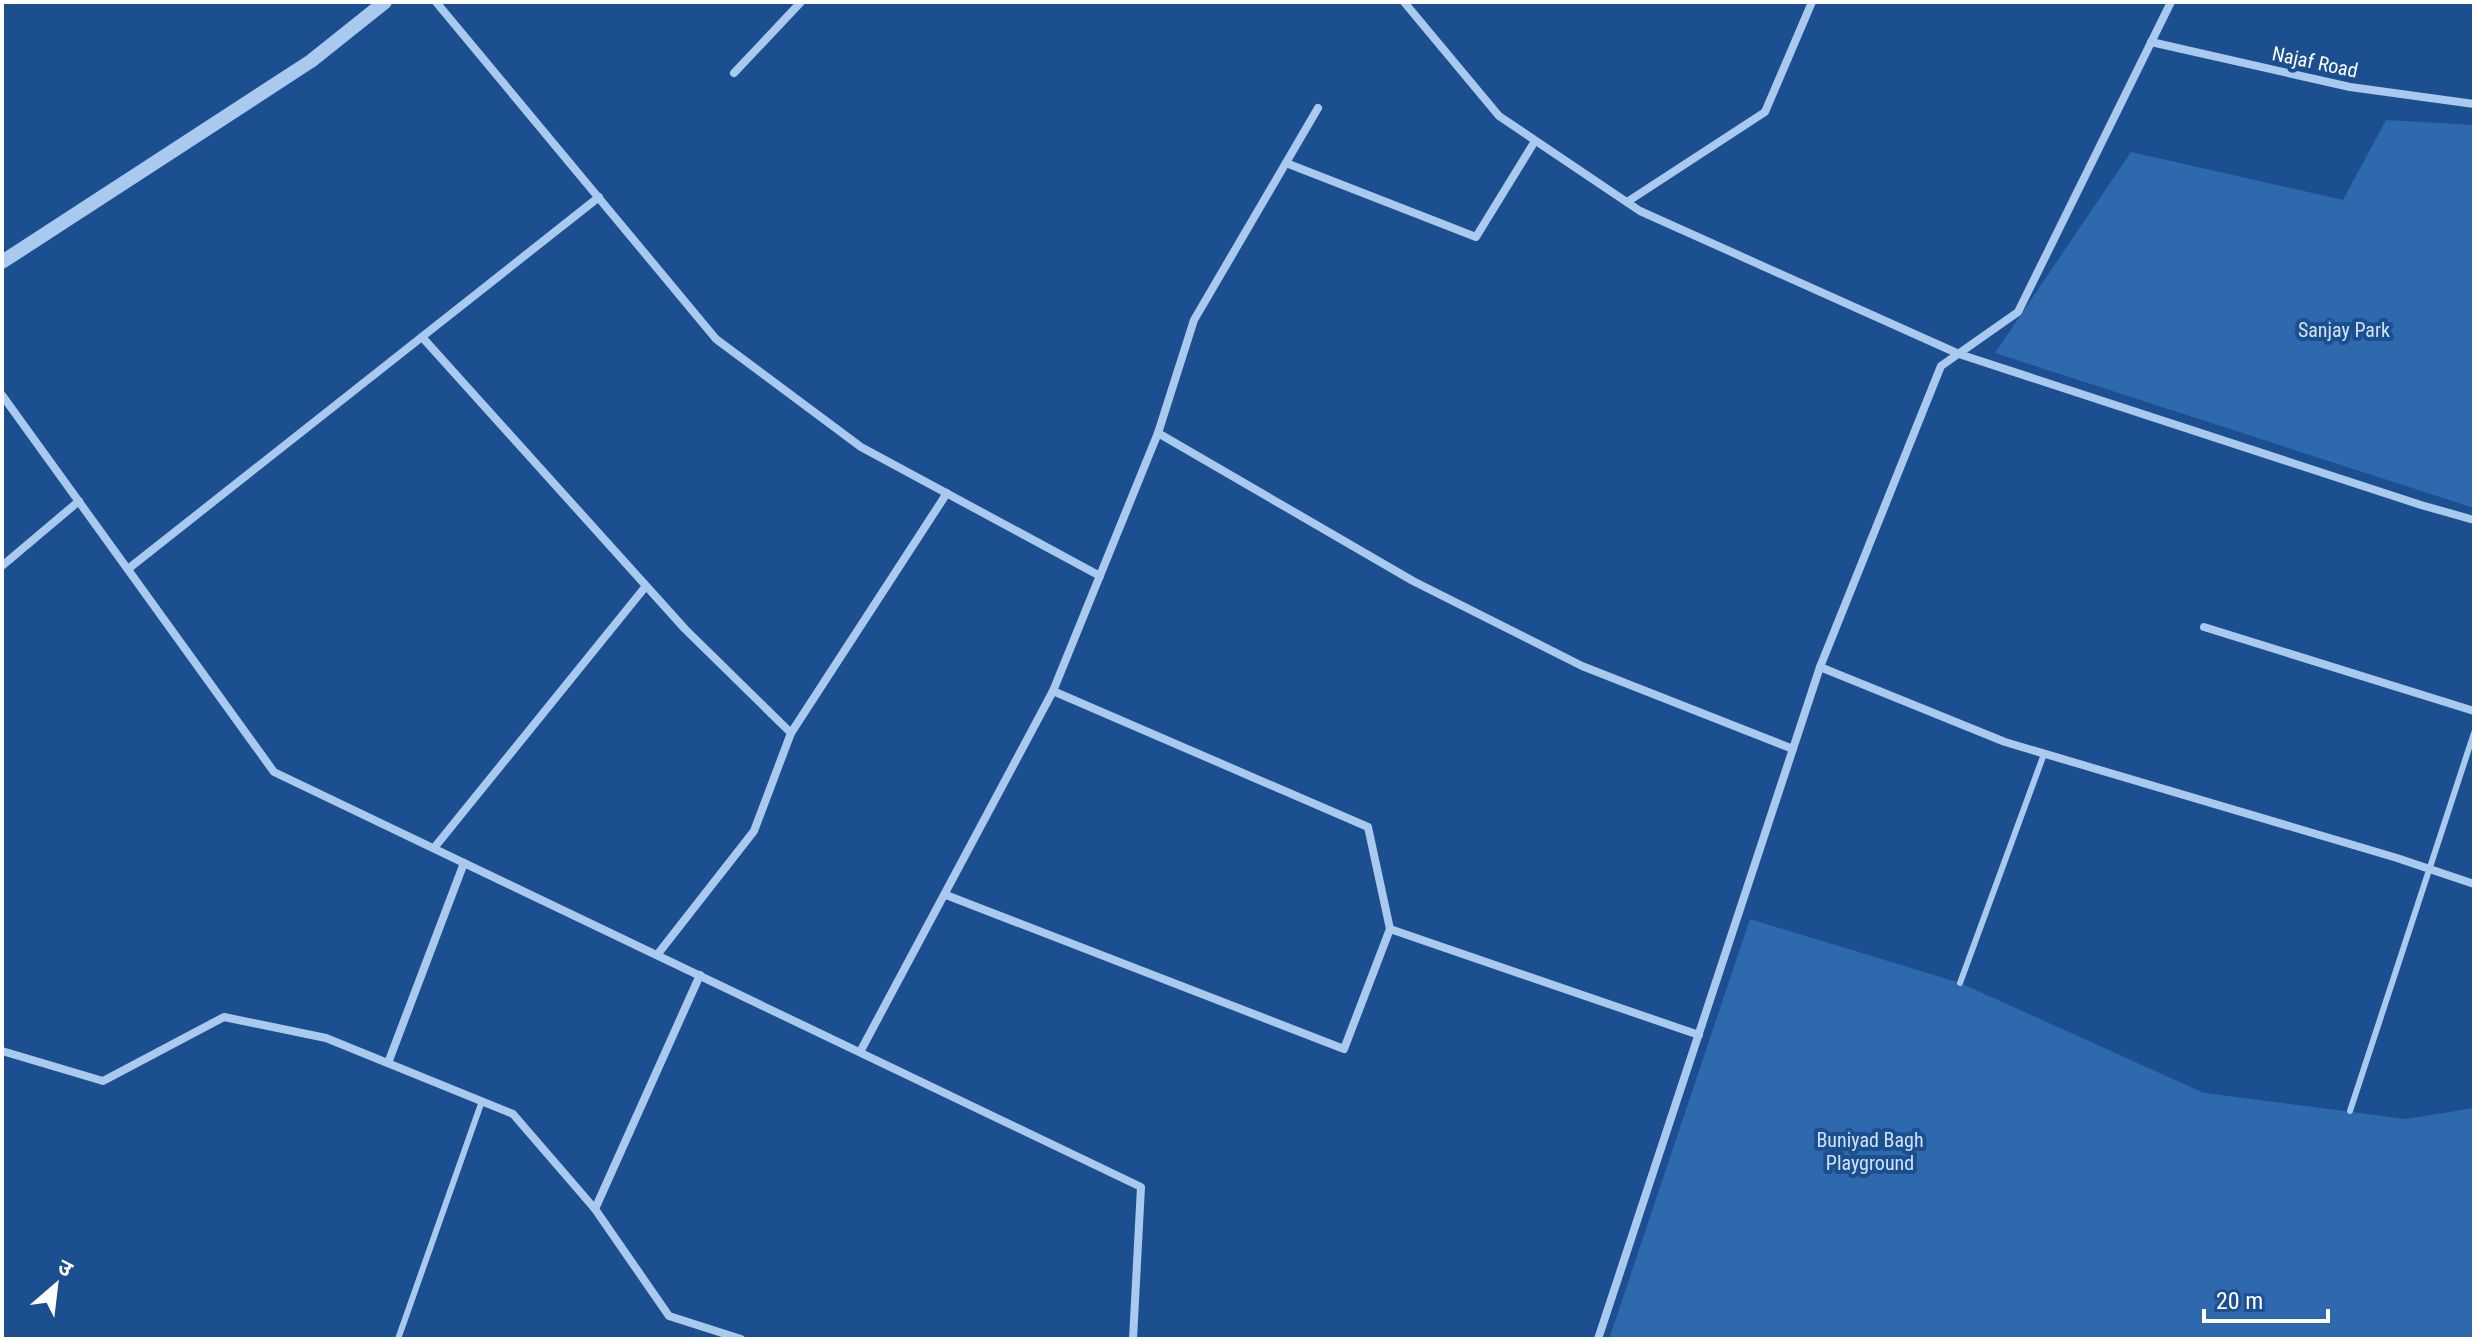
<svg xmlns="http://www.w3.org/2000/svg" width="2476" height="1341" font-family="'Roboto Condensed','Noto Sans Devanagari',sans-serif">
<style>
.green{fill:#2e69ad}
.lines{fill:none;stroke-linecap:round;stroke-linejoin:round}
.service{stroke:#a9c9ee;stroke-width:6}
.minor{stroke:#a9c9ee;stroke-width:8}
.tertiary{stroke:#a9c9ee;stroke-width:14}
.labels{text-anchor:middle;stroke-width:8;stroke-linejoin:round;paint-order:stroke}
.street-label{font-size:20px;fill:#fff;stroke:#1b4f8f}
.park-label{font-size:20px;fill:#cfe3fa;stroke:#1b4f8f}
</style>
<rect width="100%" height="100%" fill="#1b4f8f"/>
<g class="green">
<path d="M2386 120 2474 125V508L1995 353 2131 152 2343 200Z"/>
<path d="M1750 919 1960 983 2204 1093 2406 1119 2474 1108V1339H1609Z"/>
</g>
<g class="lines">
<g class="service">
<path d="M1960 983 2044 754"/>
<path d="M2350 1111 2474 733"/>
<path d="M398 1339 482 1101"/>
</g>
<g class="minor">
<path d="M436 2 716 339 861 447 1100 576"/>
<path d="M1404 2 1499 116 1640 211 1959 354 2421 505 2474 520"/>
<path d="M2151 42 2350 87 2474 104"/>
<path d="M734 73 801 2"/>
<path d="M1286 163 1476 237 1535 141"/>
<path d="M1627 202 1765 112 1812 2"/>
<path d="M422 337 685 629 791 733"/>
<path d="M2 395 274 772 1141 1187 1133 1339"/>
<path d="M1158 433 1413 581 1582 666 1793 749"/>
<path d="M2 566 79 501"/>
<path d="M128 569 599 197"/>
<path d="M2204 627 2474 711"/>
<path d="M1820 667 2005 742 2397 858 2474 884"/>
<path d="M434 848 646 586"/>
<path d="M946 895 1344 1049 1390 929 1368 827 1053 691"/>
<path d="M1390 929 1699 1035"/>
<path d="M657 955 754 831 791 733 947 493"/>
<path d="M2 1051 103 1081 224 1017 326 1038 513 1114 595 1209 669 1316 741 1339"/>
<path d="M860 1052 1053 691 1158 433 1194 320 1318 108"/>
<path d="M388 1063 464 863"/>
<path d="M595 1209 700 975"/>
<path d="M1598 1339 1820 667 1941 366 2018 312 2171 2"/>
</g>
<path class="tertiary" d="M2 262 311 61 385 2"/>
</g>
<g class="labels">
<g class="street-label">
<text transform="translate(2315 62) rotate(12)" y="7">Najaf Road</text>
</g>
<g class="park-label">
<text x="2344" y="337">Sanjay Park</text>
<text x="1870" y="1147">Buniyad Bagh<tspan x="1870" dy="23">Playground</tspan></text>
</g>
</g>
<rect width="2476" height="1341" fill="none" stroke="#ffffff" stroke-width="8"/>
<g transform="translate(56 1285) rotate(28)" stroke="#1b4f8f" stroke-width="6" paint-order="stroke">
<path d="M0-6L14 30L0 20L-14 30Z" fill="#ffffff"/>
<text y="-12" font-size="22" font-weight="bold" text-anchor="middle" fill="#ffffff">उ</text>
</g>
<path d="M2204 1309v12h124v-12" fill="none" stroke="#ffffff" stroke-width="4"/>
<text x="2216" y="1309" font-size="24" fill="#ffffff" stroke="#1b4f8f" stroke-width="6" paint-order="stroke">20 m</text>
</svg>
